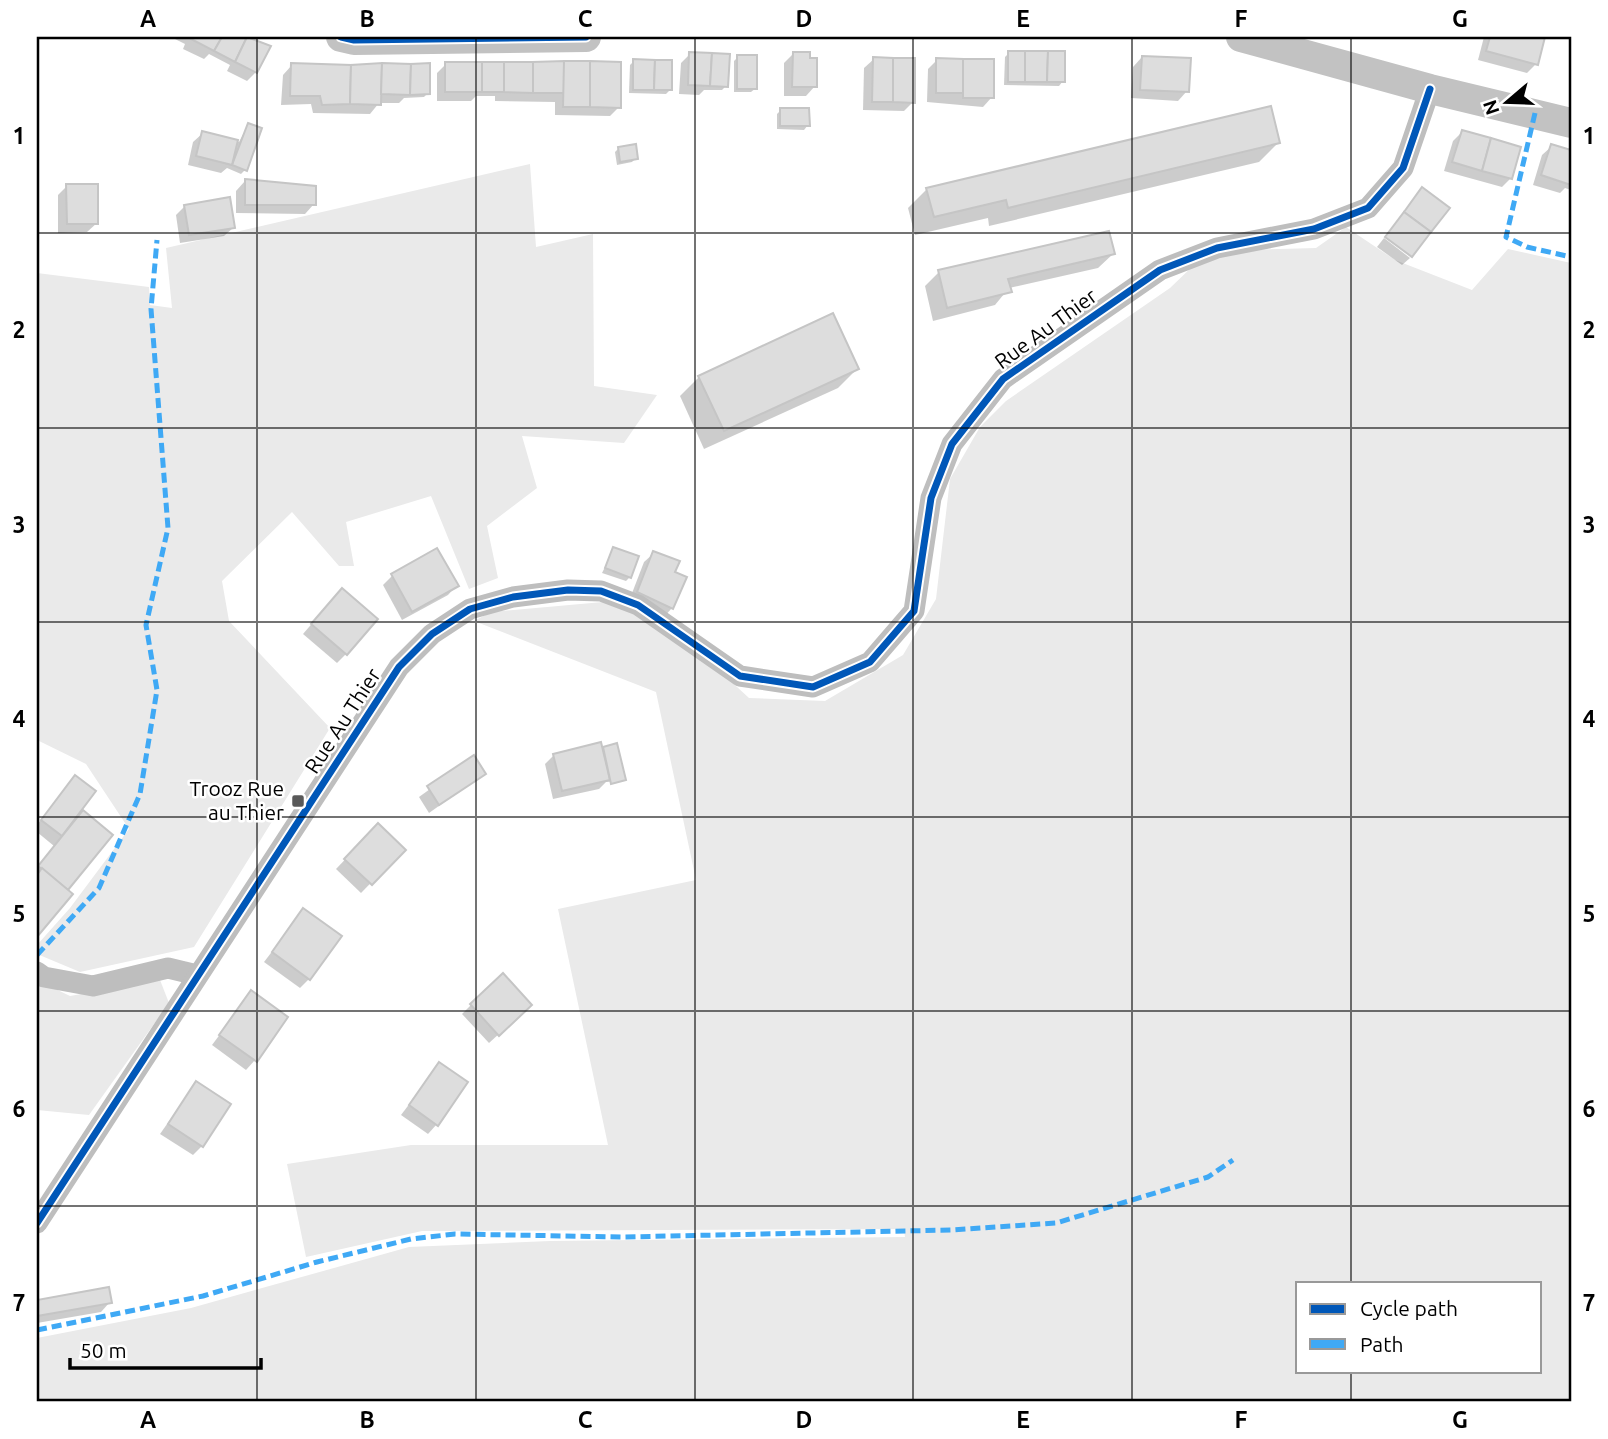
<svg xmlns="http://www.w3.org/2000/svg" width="1608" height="1439" font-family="Ubuntu,sans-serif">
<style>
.green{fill:#eaeaea;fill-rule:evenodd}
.shadow{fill:#0003}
.building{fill:#ddd;stroke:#c5c5c5;stroke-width:2}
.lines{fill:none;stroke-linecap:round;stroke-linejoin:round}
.street{stroke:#bebebe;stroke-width:21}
.secondary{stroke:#c2c2c2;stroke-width:30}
.quiet{stroke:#3fa9f5;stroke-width:5;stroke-dasharray:10 5;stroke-linecap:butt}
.cycleway-casing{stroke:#fff;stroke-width:11}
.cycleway{stroke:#0057b8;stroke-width:7}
.grid{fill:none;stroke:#000;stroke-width:2;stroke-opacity:0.55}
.poi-dot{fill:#595959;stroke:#fff;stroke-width:2.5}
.labels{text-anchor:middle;stroke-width:5;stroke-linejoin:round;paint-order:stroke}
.street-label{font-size:21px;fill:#000;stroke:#fff}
.poi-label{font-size:21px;fill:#000;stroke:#fff;text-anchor:end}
.neatline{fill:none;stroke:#000;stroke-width:2.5}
.grid-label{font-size:23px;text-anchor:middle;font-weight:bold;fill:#000}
</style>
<rect width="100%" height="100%" fill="#fff"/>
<g class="green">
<path d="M530 164 536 247 593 234 594 386 657 395 624 443 522 436 537 488 487 526 498 578 469 589 431 496 346 522 354 566H339L292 512 222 581 229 621 330 728 194 947 80 972 37 954V945L70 908 129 829 86 764 37 740V273L149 287 150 305 172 308 166 248Z"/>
<path d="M1346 227 1395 260 1472 290 1508 249 1571 263V1402H37V1338L191 1308 409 1247 550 1241 905 1237 904 1229 422 1231 306 1257 287 1164 411 1145H608L558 909 696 880 656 692 474 621 491 612 614 601 710 662 749 698 825 701 903 655 936 599 950 479 980 427 1006 401 1170 288 1195 264 1243 250 1316 248ZM1298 1283H1540V1371H1298Z"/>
<path d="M37 980 70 996 160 980 169 1003 89 1115 37 1110Z"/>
</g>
<g class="shadow">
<path d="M171 37H245L243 42 249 37 269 47 256 72 247 81 227 71 230 65 209 54 204 59 183 49 185 44Z"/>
<path d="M1484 37H1544L1536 64 1527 73 1478 60Z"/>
<path d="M1009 53 1063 81 1059 86 1004 85 1005 57Z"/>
<path d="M690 54 726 86 722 90H704L699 95 679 94 681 63Z"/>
<path d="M793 54 815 86 806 96H784V63Z"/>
<path d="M738 57 756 88 751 92H734V61Z"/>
<path d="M1142 57 1187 91 1178 101 1131 98 1133 67Z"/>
<path d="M874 59 913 102 904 111 863 110 864 68Z"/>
<path d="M937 60 992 97 983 107 927 102 928 69Z"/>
<path d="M634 61 671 89 666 94 629 93 630 65Z"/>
<path d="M446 64H620L619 107 610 116 555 115V102L495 101V96H476L471 101H437V73Z"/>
<path d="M292 65 428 93 424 97 404 98 399 103H379L370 114 313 113 311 104 281 105 283 75Z"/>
<path d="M781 110 808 125 804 130 777 129V114Z"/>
<path d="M248 125 245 170 241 174 227 168 221 173 188 165 193 142 203 133 239 142Z"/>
<path d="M1462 132 1511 178 1502 187 1444 171 1453 141Z"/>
<path d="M1278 143 1259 162 989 226 988 218 915 235 908 208 927 189Z"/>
<path d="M1552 146 1571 152V190L1565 188 1560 193 1533 185 1542 155Z"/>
<path d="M619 148 636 158 632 162 617 165 615 152Z"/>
<path d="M245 181 314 204 305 214 236 213V191Z"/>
<path d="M67 186 97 223 87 232 58 233V195Z"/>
<path d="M185 206 234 227 224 236 180 243 176 215Z"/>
<path d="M1384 238 1410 258 1402 265 1377 247Z"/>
<path d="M1113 254 1098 268 1009 288 995 305 933 321 925 286 939 272Z"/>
<path d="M857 369 838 388 704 449 680 396 699 377Z"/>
<path d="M614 549 630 577 626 581 602 573Z"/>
<path d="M654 553 673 573 672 608 663 618 629 601 644 562Z"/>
<path d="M392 576 457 585 448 595 402 620 383 585Z"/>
<path d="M333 599 346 654 337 663 303 634Z"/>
<path d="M603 748 624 780 606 782 599 789 553 799 545 764 554 755Z"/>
<path d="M473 758 484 774 429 813 419 797Z"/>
<path d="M66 787 80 810 111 835 66 891 70 894 37 934V868L54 846 37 832V825Z"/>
<path d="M378 825 403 850 361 893 336 869Z"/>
<path d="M304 910 309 979 300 988 264 962Z"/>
<path d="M251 993 255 1060 246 1070 212 1045Z"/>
<path d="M471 1005 521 1014 489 1043 462 1014Z"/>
<path d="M439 1065 437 1124 428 1134 401 1115Z"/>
<path d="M196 1083 202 1146 193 1155 160 1134Z"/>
<path d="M108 1289 110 1302 101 1312 37 1323V1301Z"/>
</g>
<g class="building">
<path d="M192 37H222L214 51 191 39Z"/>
<path d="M222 37H247L235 62 214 51Z"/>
<path d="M247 37 271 46 257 73 235 62Z"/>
<path d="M1490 37H1545L1538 65 1486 51Z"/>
<rect x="1008" y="51" width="17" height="31"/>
<path d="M1025 51H1048L1047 82H1025Z"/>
<path d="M1048 51H1065V82H1047Z"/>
<path d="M689 52 712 53 710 86 688 85Z"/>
<path d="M793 52H810V58H817V87H792Z"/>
<path d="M712 53 730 54 728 87 710 86Z"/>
<rect x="737" y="55" width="20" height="34"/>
<path d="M1142 56 1191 58 1189 92 1140 90Z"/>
<path d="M873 57 893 58V102H872Z"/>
<path d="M893 58H915V103L893 102Z"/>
<path d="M936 58 963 59V93H936Z"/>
<path d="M633 59 655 60 654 90H633Z"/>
<rect x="963" y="59" width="31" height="39"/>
<path d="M655 60H672V90H654Z"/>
<path d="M564 61V93H533V62Z"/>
<path d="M564 61H590V107H563Z"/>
<path d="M590 61 621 62V108L590 107Z"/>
<rect x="445" y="62" width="37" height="30"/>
<rect x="482" y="62" width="22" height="30"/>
<path d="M504 62H533V93L504 92Z"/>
<path d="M291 63 351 65 350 104 322 105 320 96H290Z"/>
<path d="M382 63 381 105 350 104 351 65Z"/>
<path d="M382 63 411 64 410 95 381 94Z"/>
<path d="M430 63V94L410 95 411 64Z"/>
<path d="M1271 106 1280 143 1008 208 1006 200 934 217 926 188Z"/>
<path d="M780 108H809L810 126H780Z"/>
<path d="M248 123 262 128 247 171 232 165Z"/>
<path d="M1462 130 1491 138 1482 171 1452 162Z"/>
<path d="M202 131 238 140 232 165 196 156Z"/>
<path d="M1491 138 1521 147 1512 179 1482 171Z"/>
<path d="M636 144 638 159 620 162 618 147Z"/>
<path d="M1551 144 1571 150V185L1541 175Z"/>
<path d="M245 179 316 186V205H245Z"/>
<path d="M66 184H98V224H67Z"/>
<path d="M1422 187 1450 208 1431 232 1404 212Z"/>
<path d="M230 197 235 228 189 235 184 205Z"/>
<path d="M1404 212 1431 232 1412 257 1385 237Z"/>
<path d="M1109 231 1115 254 1008 279 1012 292 947 308 938 270Z"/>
<path d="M833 313 859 369 724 431 698 376Z"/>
<path d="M613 547 639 556 631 578 605 568Z"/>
<path d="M437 548 459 586 412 612 391 574Z"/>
<path d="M653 551 680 561 675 572 687 577 673 609 637 592Z"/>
<path d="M342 588 378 619 347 655 311 624Z"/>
<path d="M601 742 610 780 562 791 553 754Z"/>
<path d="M617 743 626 780 611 784 603 747Z"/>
<path d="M474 755 486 774 439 805 427 786Z"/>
<path d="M75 775 96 791 62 836 41 820Z"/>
<path d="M83 810 113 835 68 890 38 866Z"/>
<path d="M378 823 406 850 372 885 344 859Z"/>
<path d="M42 868 73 894 37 937V875Z"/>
<path d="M303 908 342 936 310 980 272 952Z"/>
<path d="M503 973 532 1005 499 1036 470 1004Z"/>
<path d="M251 990 288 1017 257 1062 219 1035Z"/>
<path d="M439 1062 468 1082 438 1126 409 1105Z"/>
<path d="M196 1081 231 1104 203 1147 168 1124Z"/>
<path d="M109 1287 112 1303 37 1316V1300Z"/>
</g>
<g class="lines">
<g class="street">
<path d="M37 972 44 977 93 986 168 968 197 975"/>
<path d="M37 1223 399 667 432 634 470 609 513 597 568 590 601 591 638 605 740 676 813 687 870 662 914 611 931 498 952 444 1003 379 1160 270 1217 248 1314 229 1368 208 1403 168 1430 89"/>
</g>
<g class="secondary">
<path d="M341 37 354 40 586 37"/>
<path d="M1241 37 1430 89 1571 123"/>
</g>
<g class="quiet">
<path d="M1535 113 1506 237 1527 247 1571 257"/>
<path d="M37 955 99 888 140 794 157 690 146 625 168 528 151 309 157 240"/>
<path d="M37 1330 203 1296 317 1262 411 1239 455 1234 623 1237 951 1230 1056 1223 1208 1177 1233 1160"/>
</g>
<g class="cycleway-casing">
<g id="cycleway">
<path d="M341 37 354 40 586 37"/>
<path d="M37 1223 399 667 432 634 470 609 513 597 568 590 601 591 638 605 740 676 813 687 870 662 914 611 931 498 952 444 1003 379 1160 270 1217 248 1314 229 1368 208 1403 168 1430 89"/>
</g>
</g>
<use href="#cycleway" class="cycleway"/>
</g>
<path class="grid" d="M257 37V1402M476 37V1402M695 37V1402M913 37V1402M1132 37V1402M1351 37V1283M37 233H1571M37 428H1571M37 622H1571M37 817H1571M37 1011H1571M37 1206H1571M1351 1371V1402"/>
<rect class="poi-dot" x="291" y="794" width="14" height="14" rx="3.5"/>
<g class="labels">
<g class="street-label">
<text transform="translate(1046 329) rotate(-36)" y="7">Rue Au Thier</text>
<text transform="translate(343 721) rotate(-57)" y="7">Rue Au Thier</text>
</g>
<g class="poi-label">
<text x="284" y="796">Trooz Rue<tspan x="284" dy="24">au Thier</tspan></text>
</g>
</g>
<rect width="1608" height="1439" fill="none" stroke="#ffffff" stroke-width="77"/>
<rect x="1296" y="1282" width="245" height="91" fill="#ffffff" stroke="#999999" stroke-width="2"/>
<rect x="1310" y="1304" width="35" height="10" fill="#0057b8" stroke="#999999" stroke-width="2"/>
<text x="1360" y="1316" font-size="21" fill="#000000">Cycle path</text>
<rect x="1310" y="1339" width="35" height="10" fill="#3fa9f5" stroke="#999999" stroke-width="2"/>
<text x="1360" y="1352" font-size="21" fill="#000000">Path</text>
<g transform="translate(1507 102) rotate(251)" stroke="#ffffff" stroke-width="5" paint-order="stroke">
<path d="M0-5L12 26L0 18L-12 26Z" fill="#000000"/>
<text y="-10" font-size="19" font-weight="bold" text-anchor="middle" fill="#000000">N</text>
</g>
<path d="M70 1358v10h191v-10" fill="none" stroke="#000000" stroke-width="3.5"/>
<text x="80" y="1358" font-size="21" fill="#000000" stroke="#ffffff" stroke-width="5" paint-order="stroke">50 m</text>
<rect x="38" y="38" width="1532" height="1362" class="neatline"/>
<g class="grid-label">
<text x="148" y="27">A</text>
<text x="367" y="27">B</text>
<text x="585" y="27">C</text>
<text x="804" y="27">D</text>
<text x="1023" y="27">E</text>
<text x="1241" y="27">F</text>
<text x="1460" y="27">G</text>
<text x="19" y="144">1</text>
<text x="1589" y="144">1</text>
<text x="19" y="338">2</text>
<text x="1589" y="338">2</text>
<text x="19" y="533">3</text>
<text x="1589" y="533">3</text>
<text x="19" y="727">4</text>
<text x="1589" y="727">4</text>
<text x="19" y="922">5</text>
<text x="1589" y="922">5</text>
<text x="19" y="1117">6</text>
<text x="1589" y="1117">6</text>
<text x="19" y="1311">7</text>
<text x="1589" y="1311">7</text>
<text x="148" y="1428">A</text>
<text x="367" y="1428">B</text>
<text x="585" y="1428">C</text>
<text x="804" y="1428">D</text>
<text x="1023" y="1428">E</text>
<text x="1241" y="1428">F</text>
<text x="1460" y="1428">G</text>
</g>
</svg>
